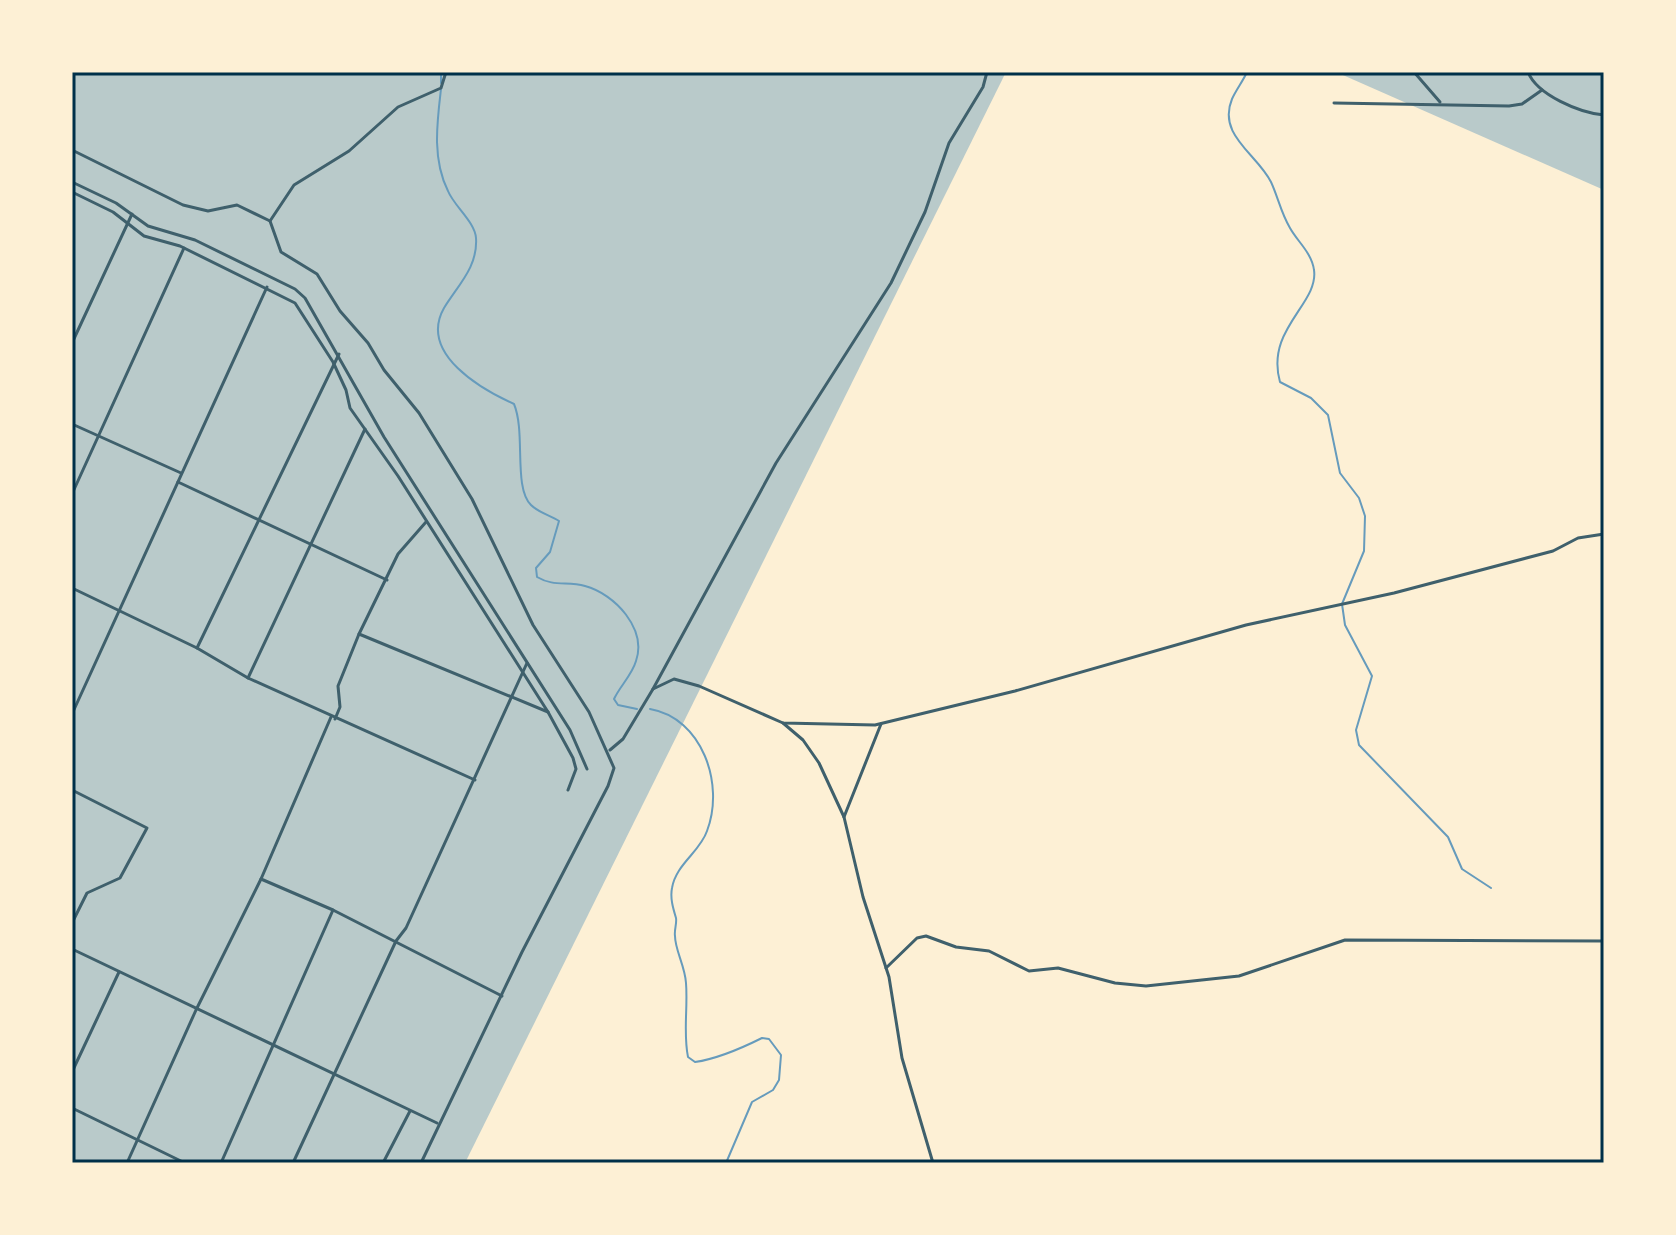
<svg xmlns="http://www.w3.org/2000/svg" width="1676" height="1235" font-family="'Source Sans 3',sans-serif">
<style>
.green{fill:#b9caca}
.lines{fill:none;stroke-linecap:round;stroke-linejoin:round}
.stream{stroke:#669bbc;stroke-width:2}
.minor{stroke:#3f606c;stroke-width:3}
.neatline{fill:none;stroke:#003049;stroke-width:3}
</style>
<rect width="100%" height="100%" fill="#fdf0d5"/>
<g class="green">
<path d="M72 72H1006L465 1163H72Z"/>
<path d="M1336 72H1604V190Z"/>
</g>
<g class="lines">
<g class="stream">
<path d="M1247 72C1243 81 1236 90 1232 99 1217 135 1257 154 1271 182 1278 197 1281 213 1290 228 1297 241 1312 253 1314 270 1319 304 1265 329 1280 382L1311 398 1328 415 1340 473 1359 498 1365 516 1364 551 1342 604 1345 625 1372 676 1356 730 1359 745 1448 837 1462 869 1491 888"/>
<path d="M441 83V72"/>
<path d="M441 89C437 123 432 159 448 191 454 206 475 222 476 238 478 267 458 285 444 308 418 354 483 390 514 404 526 433 513 487 531 505 539 513 550 515 559 521L550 552 536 568 537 577C554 587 567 581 585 586 615 594 647 629 636 661 632 675 620 686 614 699L618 705 637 709"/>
<path d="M650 709C702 718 725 784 707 831 700 852 676 864 672 888 670 898 673 908 676 918 677 924 674 930 675 936 675 950 685 966 686 983 688 1008 683 1033 688 1057L695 1062C716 1059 742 1048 762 1038L769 1039 781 1055 779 1080 773 1090 752 1102 726 1163"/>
</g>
<g class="minor">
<path d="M1414 72 1440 102"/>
<path d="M1528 72C1537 95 1580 113 1604 115"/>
<path d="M1334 103 1509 106 1522 104 1542 90"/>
<path d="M72 150 183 205 208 211 237 205 270 221 281 252 317 274 340 311 368 343 384 370 419 413 472 499 533 625 589 712 614 768 608 786 522 952 421 1163"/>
<path d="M72 182 116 203 148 226 195 240 295 289 305 298 384 437 570 730 587 769"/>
<path d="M72 192 113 212 144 236 180 246 295 303 333 362 346 390 350 408 398 476 548 712 573 758 576 769 568 790"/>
<path d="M270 221 294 185 349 151 398 107 441 88 446 72"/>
<path d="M72 343 132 214"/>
<path d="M72 424 181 473"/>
<path d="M178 482 387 580"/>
<path d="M72 494 184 248"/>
<path d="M72 588 197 648 248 678 475 780"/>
<path d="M359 634 548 712"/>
<path d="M197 648 339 354"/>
<path d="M248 678 365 429"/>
<path d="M653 689 776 463 891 283 925 212 949 143 983 87 987 72"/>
<path d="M72 714 267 287"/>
<path d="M335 719 340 707 338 686 359 634 398 554 426 522"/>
<path d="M783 723 803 740 819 763 844 817 863 897 889 977 902 1058 933 1163"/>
<path d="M610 750 623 739 653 689 674 679 699 686 783 723 875 725 1015 691 1246 625 1394 593 1553 551 1578 538 1604 534"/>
<path d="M72 790 147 828 120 878 87 893 72 923"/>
<path d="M844 817 881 724"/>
<path d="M261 879 333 910 502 996"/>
<path d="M72 949 437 1123"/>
<path d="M886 968 917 938 926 936 956 947 989 951 1029 971 1058 968 1115 983 1146 986 1239 976 1345 940 1604 941"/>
<path d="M72 1072 119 972"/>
<path d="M72 1108 185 1163"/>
<path d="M127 1163 196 1010 261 879 331 717"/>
<path d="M221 1163 333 910"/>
<path d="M293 1163 396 941 406 928 527 663"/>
<path d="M383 1163 410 1111"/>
</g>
</g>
<rect width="1676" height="1235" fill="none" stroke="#fdf0d5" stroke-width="148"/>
<rect x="74" y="74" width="1528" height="1087" class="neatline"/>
</svg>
